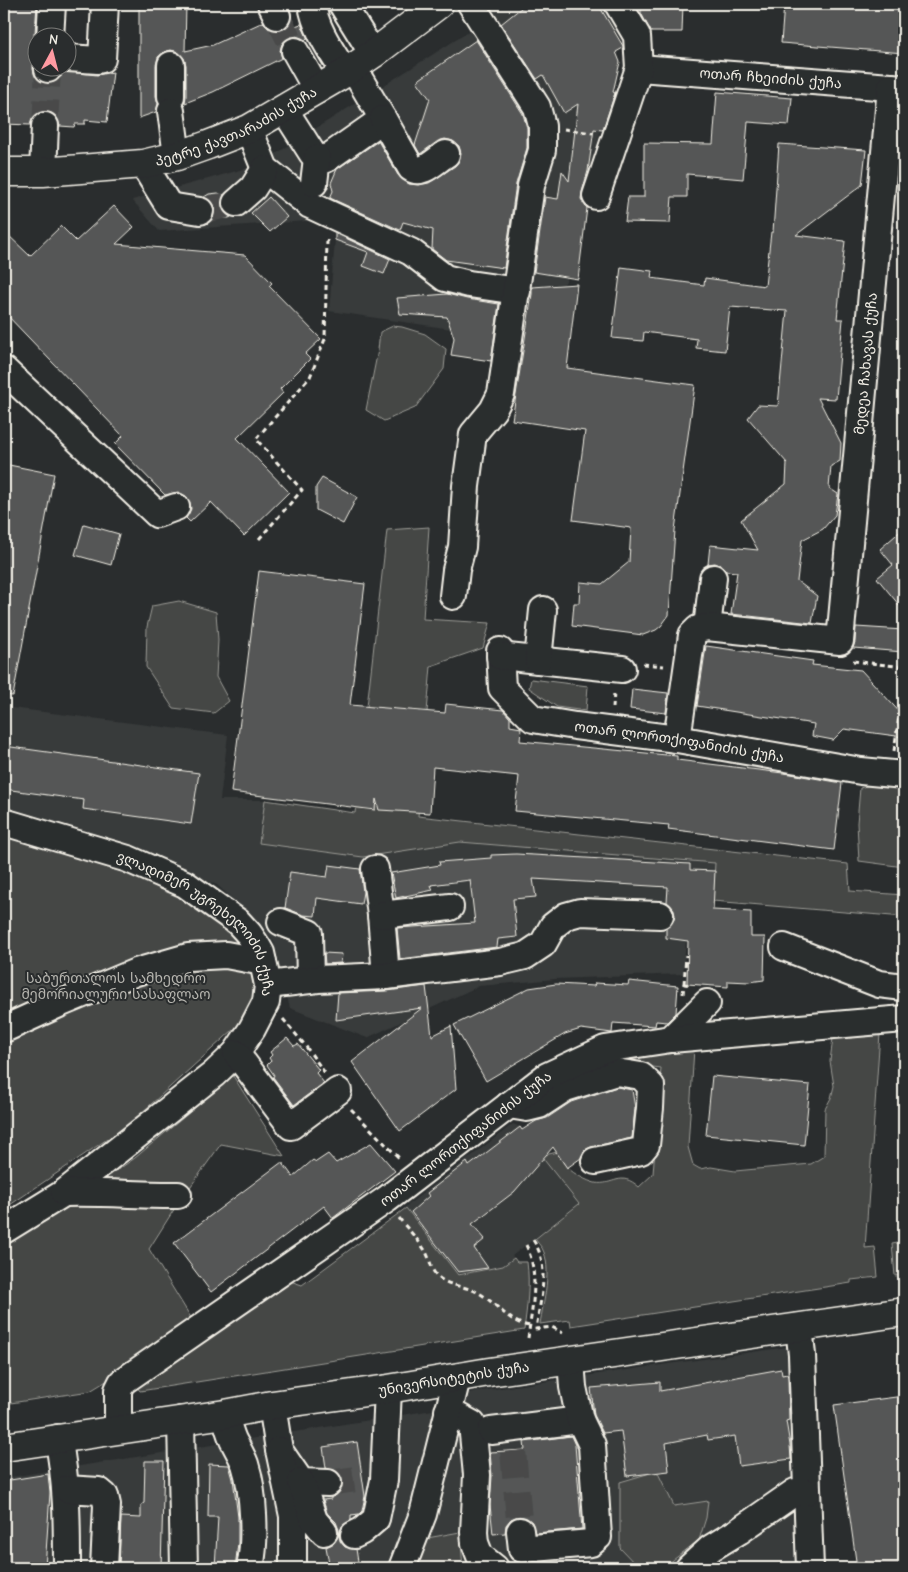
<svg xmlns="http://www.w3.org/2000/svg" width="908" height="1572" font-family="'Comic Neue','Noto Sans Georgian',sans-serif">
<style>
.built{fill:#373a3a}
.green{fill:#444645;stroke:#9c9c96}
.building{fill:#555756;stroke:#f4f1e8}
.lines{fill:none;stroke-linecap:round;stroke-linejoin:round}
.minor-tunnel{stroke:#484a4a;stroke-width:26;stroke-dasharray:26 13;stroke-linecap:butt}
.minor-casing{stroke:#f4f1e8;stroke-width:30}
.major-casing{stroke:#f4f1e8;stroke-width:31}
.path{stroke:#f4f1e8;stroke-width:3;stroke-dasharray:5 4;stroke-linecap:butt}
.minor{stroke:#2a2d2e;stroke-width:26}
.major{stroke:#2a2d2e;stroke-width:28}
.labels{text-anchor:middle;stroke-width:4;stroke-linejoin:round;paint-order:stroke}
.street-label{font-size:14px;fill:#f4f1e8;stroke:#2a2d2e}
.park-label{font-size:14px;fill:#b6b5af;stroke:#2a2d2e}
</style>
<rect width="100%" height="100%" fill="#2a2d2e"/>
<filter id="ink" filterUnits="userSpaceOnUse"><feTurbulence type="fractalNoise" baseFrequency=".02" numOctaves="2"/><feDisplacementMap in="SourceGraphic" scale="10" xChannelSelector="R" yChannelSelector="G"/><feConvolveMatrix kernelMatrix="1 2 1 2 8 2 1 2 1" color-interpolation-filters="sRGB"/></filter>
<g filter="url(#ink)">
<g class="built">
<path d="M501 4H609L618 39 615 68 601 127 566 281 554 299 517 314 512 338 329 311 335 240V225L323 220 159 231 132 200 258 165 484 22Z"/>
<path d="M4 707 228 735 220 800H265L259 843 363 857 460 842 715 863 713 901 686 941 683 974 556 979 479 986 367 1038 290 1008 277 961 274 941 250 915 217 885 136 850 4 816Z"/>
<path d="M513 1124 520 1127 579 1204 512 1256 514 1258 504 1266 458 1275 405 1207Z"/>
<path d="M794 1346 803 1568H659L664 1567 699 1540 707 1501 674 1506 620 1548 639 1568H463L460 1532 422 1539 459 1394Z"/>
<path d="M433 1410 442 1411 394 1568H4V1478Z"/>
</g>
<g class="green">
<path d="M393 326 402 327 425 334 446 349 444 369 415 408 384 421 366 410 378 350 380 332Z"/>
<path d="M429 527 423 619 490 623 483 648 431 666 418 816 848 864 850 891 904 895V917L713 901 715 863 460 842 363 857 259 843 265 800 355 813 387 530Z"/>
<path d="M179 601 216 612 218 640 216 677 229 701 214 713 173 708 146 667 147 627 152 606Z"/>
<path d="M531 679 588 686 586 711 557 707 529 688Z"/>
<path d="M869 785 904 788V867L859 861 857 823 860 788Z"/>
<path d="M4 827 143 875 237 927 252 955 254 1001 244 1020 128 1125 4 1209Z"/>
<path d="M880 1033 865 1248 875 1247 878 1277 851 1280V1283L571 1326 570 1320 540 1324C543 1303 553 1268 542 1248 540 1245 537 1242 535 1239L579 1204 541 1156 557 1152C560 1157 563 1164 568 1168 574 1174 587 1181 595 1183 614 1186 620 1170 639 1187L653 1174 661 1068 630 1064 593 1063 694 1048 688 1147 693 1165 700 1169 711 1167 735 1171 811 1164 824 1156 825 1109 831 1098 834 1086 830 1061 833 1038Z"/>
<path d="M233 1076 284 1156 221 1144 173 1211 149 1249 193 1321 118 1374 90 1391 4 1404V1245L51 1216 135 1158Z"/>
<path d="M406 1208 458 1275 503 1266 514 1258 517 1262H527C530 1285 527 1307 524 1330L140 1391 136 1386 284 1279 302 1285Z"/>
<path d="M904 1242V1275L895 1276 892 1244Z"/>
<path d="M657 1471 674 1506 708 1501 706 1518 699 1540 664 1567 659 1568H639L620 1548V1482Z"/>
<path d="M460 1532 463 1568H410L422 1539Z"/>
</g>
<g class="building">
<path d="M4 4H37L35 33H34L33 69 35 77 40 82 48 84 55 82 61 77 62 71 97 75 113 72 107 122 85 120V124H75L74 127 60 126 58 120 53 114 45 111 39 113 33 118 30 125 4 124Z"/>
<path d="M139 4H186L185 51 213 45 263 22 269 29 277 31 283 30 289 25 291 19 295 26 301 24 308 39 305 40 296 36 288 38 282 44 280 51 282 58 213 92 185 103 186 96V65L184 58 178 52 171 50 164 52 158 57 156 65V96L158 104 156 112 139 118Z"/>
<path d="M526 4H598L623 46V48L616 52 620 62 613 92 615 93 603 129 602 130 594 129 588 171 582 192 581 199 587 208 578 279 534 272 545 197 558 199 562 171 569 181 578 104 564 113 543 75 537 79 501 24Z"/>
<path d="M641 4H683L682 32H651L641 13Z"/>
<path d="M784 4H904V53L781 43Z"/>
<path d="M476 40 523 114 527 128V148L516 184 504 268 446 260 432 249 433 230 403 222 400 230 330 198 333 191 331 183 337 169 378 141 398 175 409 184 419 185 429 183 455 166 459 161 461 153 459 146 453 141 445 139 438 141 420 154 415 145 430 99 417 81Z"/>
<path d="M717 92 792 98 789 125 748 122 743 179 687 174V197H672L670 223 625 222 628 197H644V143L713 144Z"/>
<path d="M779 144 866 150 862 185 796 235 845 241 837 319H843L836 399 818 398 841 443 840 461 831 466 829 488 838 494 835 515 823 529 802 540 797 581 817 596 812 623 731 614 737 572 726 571 722 566 715 563 708 564 710 545 758 550 741 520 786 484 787 463 748 418 758 405 778 406 787 311 730 307 725 351 696 348 697 339 644 332 643 341 612 338 621 267 652 271 651 278 704 285 705 278 765 286 771 232H773Z"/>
<path d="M218 193 224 195 222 199 221 206 224 213 231 217 229 218H213L215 213 214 205 210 200 204 197 209 194Z"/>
<path d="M269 197 287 217 270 232 251 213Z"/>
<path d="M114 206 134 227 116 244 245 255 272 283 269 286 321 339 305 354 310 359 280 389 283 393 237 438 289 492 244 536 211 502 190 522 186 518 191 509 190 502 186 496 178 492 165 495 115 444 123 436 4 312V231L30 256 61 226 76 241Z"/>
<path d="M335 233 390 259 384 274 363 266 368 252 335 240Z"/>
<path d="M577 284 567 368 695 385 675 530 669 615 661 626 656 630 643 635 572 626 574 603H579L580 582 602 584 629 562 631 528 573 520 585 431 512 420 532 294V287Z"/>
<path d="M447 294 467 299 499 304 491 361 451 355 454 338 447 317 400 314 397 298Z"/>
<path d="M4 464 54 474 13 696 4 695Z"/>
<path d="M322 478 357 497 343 524 316 510V487Z"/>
<path d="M84 524 119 534 111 565 75 555Z"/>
<path d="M904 528V611L877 578 893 565 880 549Z"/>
<path d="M259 571 365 584 350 705 445 713 446 704 503 710 510 718V726L521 728 520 741 677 756V760L791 774 842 783 834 850 668 829 669 825 515 811 519 776 433 767 430 813 379 810 376 799 375 810 231 792Z"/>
<path d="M856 627 904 630V652L853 648 855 642Z"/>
<path d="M706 646 813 661 812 665 861 670 904 717V737L844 729 833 740 812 736 814 724 697 706Z"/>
<path d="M632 689 668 693 666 713 630 709Z"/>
<path d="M4 746 199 773 191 824 83 809 84 800 4 789Z"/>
<path d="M516 854 690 864V870L715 871 713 910 751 912V937H765L764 980 749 982 728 981V987L687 984 688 941 666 938V928L672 923 675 915 673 908 667 902 668 887 533 879 536 897 513 899 517 937 498 939 497 947 400 959 397 928 475 923 470 880 431 885 433 890 396 898 391 873 440 865 439 862 491 858V855Z"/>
<path d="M329 865 360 869 363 892 361 904 317 898 315 916 303 915 285 908 290 872 327 877Z"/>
<path d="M324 953 342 954 341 963 325 964Z"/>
<path d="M629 981 678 986 676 1013 667 1022 656 1021 655 1026 613 1023 612 1033 581 1029 565 1034 486 1081 454 1025 529 988 556 984 594 986 595 983 628 985Z"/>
<path d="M426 986 432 1036 451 1026 456 1089 400 1131 352 1062 422 1008 336 1020 338 993 387 991Z"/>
<path d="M287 1038 294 1046 298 1044 319 1070 316 1073 324 1083 294 1105 273 1077 274 1075 267 1065 271 1061 269 1058 272 1055 270 1052Z"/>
<path d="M712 1076 810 1085 804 1145 706 1135Z"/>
<path d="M617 1087 632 1090 635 1108 632 1138 591 1147 585 1150 581 1158 567 1168 553 1147 514 1192 472 1224 485 1239 474 1248 488 1268 458 1272 411 1212 429 1196 427 1193 467 1162 469 1166 520 1127 522 1130 536 1121 547 1118 571 1102Z"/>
<path d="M371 1143 395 1171 333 1218 324 1206 211 1292 174 1243 282 1162 293 1177 313 1160 316 1162 328 1154 336 1163Z"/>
<path d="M781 1369 782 1375 787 1374 788 1377 789 1420 786 1421 790 1445 791 1459 739 1466 735 1436 708 1440 707 1435 666 1443 669 1471 627 1476 621 1431 603 1433 594 1415 591 1388 660 1382V1391Z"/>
<path d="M904 1396V1568H857L834 1405Z"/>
<path d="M571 1436 575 1445 582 1529 535 1533 532 1522 526 1518 519 1516 511 1519 506 1525 505 1533 493 1534 490 1505 492 1476 490 1452 525 1450 524 1442Z"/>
<path d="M357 1442 365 1496 362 1511 359 1514 351 1515V1520L342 1526 339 1535 340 1541 345 1547 356 1549 359 1568H330L326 1547 334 1543 338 1537 339 1530 336 1522 327 1513 323 1500 331 1499V1497L335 1496 341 1491 343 1483 341 1476 336 1471 326 1468 323 1447Z"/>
<path d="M145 1461H164L161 1568H119L121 1517 141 1518V1505L144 1503Z"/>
<path d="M209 1464 229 1465 233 1479 238 1517V1543L235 1568H215L218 1517H208Z"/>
<path d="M48 1474 50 1493 45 1568H7V1564L4 1563V1481Z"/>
</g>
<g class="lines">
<g class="minor-tunnel">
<path d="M277 16 295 51"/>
<path d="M45 126 48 69"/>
<path d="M200 211 236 203"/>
<path d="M513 1451 520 1531"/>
<path d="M328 1483 363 1478"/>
</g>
<g class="minor-casing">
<g id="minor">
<path d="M271 4 277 16"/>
<path d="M312 4C315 29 332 52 345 73"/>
<path d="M342 4 373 54"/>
<path d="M50 38 52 4"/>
<path d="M295 51 317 90"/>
<path d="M68 58 98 60 102 59 105 4"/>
<path id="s1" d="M639 68 904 88"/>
<path d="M48 69V68"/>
<path d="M171 96V65"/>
<path d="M284 109 312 153 317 158 326 159 383 119 353 68"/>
<path d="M171 111 177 156"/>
<path d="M383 119 411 168C422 176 436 160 446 154"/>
<path d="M249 129 265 169 310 205 411 252 445 278 469 284 517 291"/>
<path d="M143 164 169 206 200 211"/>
<path d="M43 172 45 126"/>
<path d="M314 183 317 158"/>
<path d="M596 196 639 68 637 36 618 4"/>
<path d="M236 203 253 188 265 169"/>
<path d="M4 370 157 514 176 507"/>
<path d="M453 596 456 570 462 547 466 486 473 434 493 410 501 394 531 186 542 150V126L537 107 471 4"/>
<path d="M707 627 713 578"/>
<path id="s2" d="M500 651 502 688 533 719 575 726 677 739 861 771 904 775"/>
<path d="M500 656 622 669"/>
<path d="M538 660 543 610"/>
<path id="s3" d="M677 739 692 635 698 629 707 627 840 641 891 87"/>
<path id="s4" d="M4 822 128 859 185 884 238 922 249 934 257 946 261 953 268 985 266 1002 252 1029 236 1053 214 1074 64 1193 4 1230"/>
<path d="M375 869 381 915 386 976"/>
<path d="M381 915 450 907"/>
<path d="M281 922 309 933 310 980"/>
<path d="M784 947 879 984 904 987"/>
<path d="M268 985 318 979 386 976 500 962 525 956 543 944 553 926 566 916 580 912 660 915"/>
<path d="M4 1029 59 1004 136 972 188 957 226 955 263 962"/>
<path d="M671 1039 707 1003"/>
<path d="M236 1053 291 1126 338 1091"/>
<path d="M509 1105 527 1108 539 1105 565 1088 616 1072 641 1076 651 1086 650 1108 646 1145 641 1151 595 1161"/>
<path d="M64 1193C102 1192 140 1195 178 1195"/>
<path d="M799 1327 802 1355 810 1568"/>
<path d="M272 1405 279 1450 301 1482 328 1483"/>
<path d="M448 1411 472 1424 477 1475 474 1532 475 1543 480 1556 495 1568"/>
<path d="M225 1414C227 1422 229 1431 233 1440 237 1448 242 1456 245 1464 254 1492 256 1540 250 1568"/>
<path d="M181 1420 184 1568"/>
<path id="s5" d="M118 1429V1390L122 1382 387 1199 547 1076 605 1049 671 1039 904 1019"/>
<path d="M491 1431 580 1420"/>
<path d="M58 1438C67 1481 67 1525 67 1568"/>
<path d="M279 1450 293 1516V1568"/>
<path d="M301 1482 314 1520 324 1532"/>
<path d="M66 1489 99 1491 105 1496 107 1505 104 1568"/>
<path d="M520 1531 522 1549 591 1543 598 1537 592 1445 580 1420 573 1387 571 1360"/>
<path d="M354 1535 362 1531 376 1519 384 1480 388 1389"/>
<path d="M402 1568 423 1514 457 1378"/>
<path d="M689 1568 711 1548 739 1531 795 1492H806"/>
</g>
</g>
<g class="major-casing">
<g id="major">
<path id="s6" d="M4 172H43L143 164 177 156 208 145 249 129 345 73 373 54 439 4"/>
<path id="s7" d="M4 1447 225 1414 272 1405 388 1389 489 1372 904 1312"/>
</g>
</g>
<g class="path">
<path d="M564 129 593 133"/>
<path d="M259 539 302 490 256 439 310 377 325 339 327 239"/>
<path d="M853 661 904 667"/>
<path d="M643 664 664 666"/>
<path d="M613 708 614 692"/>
<path d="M894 751 902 696 904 667"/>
<path d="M684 984 686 955"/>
<path d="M683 994 684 984 691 985"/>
<path d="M283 1019 304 1044 325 1073"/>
<path d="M351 1109 401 1160"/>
<path d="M399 1218C407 1229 421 1242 427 1254 430 1260 431 1267 434 1272 443 1286 461 1285 475 1291 495 1300 507 1323 530 1326"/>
<path d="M533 1240C551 1266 540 1300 536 1329L552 1327 563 1333"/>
<path d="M526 1245C540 1274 532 1308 528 1338"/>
</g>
<use href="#minor" class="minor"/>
<use href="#major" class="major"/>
</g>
</g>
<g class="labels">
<g class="street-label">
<text dy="5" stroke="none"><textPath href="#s1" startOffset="132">ოთარ ჩხეიძის ქუჩა</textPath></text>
<text dy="5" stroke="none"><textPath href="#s6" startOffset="240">პეტრე ქავთარაძის ქუჩა</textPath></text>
<text dy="5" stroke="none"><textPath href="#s3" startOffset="535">მედეა ჩახავას ქუჩა</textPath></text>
<text dy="5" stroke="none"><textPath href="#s2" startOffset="229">ოთარ ლორთქიფანიძის ქუჩა</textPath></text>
<text dy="5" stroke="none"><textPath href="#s4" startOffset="229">ვლადიმერ უგრეხელიძის ქუჩა</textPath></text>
<text dy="5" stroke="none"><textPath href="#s5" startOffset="469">ოთარ ლორთქიფანიძის ქუჩა</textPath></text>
<text dy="5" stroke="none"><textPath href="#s7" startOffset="455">უნივერსიტეტის ქუჩა</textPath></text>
</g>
<g class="park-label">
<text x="116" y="983">საბურთალოს სამხედრო<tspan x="116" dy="16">მემორიალური სასაფლაო</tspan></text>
</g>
</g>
<rect width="908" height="1572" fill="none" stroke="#2a2d2e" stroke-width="20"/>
<rect x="10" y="10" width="888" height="1552" fill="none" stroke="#f4f1e8" stroke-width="2" filter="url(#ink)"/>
<g transform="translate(52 52) rotate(7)"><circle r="24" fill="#2a2d2e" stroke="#7b7b78"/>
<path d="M0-4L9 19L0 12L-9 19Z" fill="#ff9aa2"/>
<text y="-8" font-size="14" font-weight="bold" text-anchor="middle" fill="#f4f1e8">N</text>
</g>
</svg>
